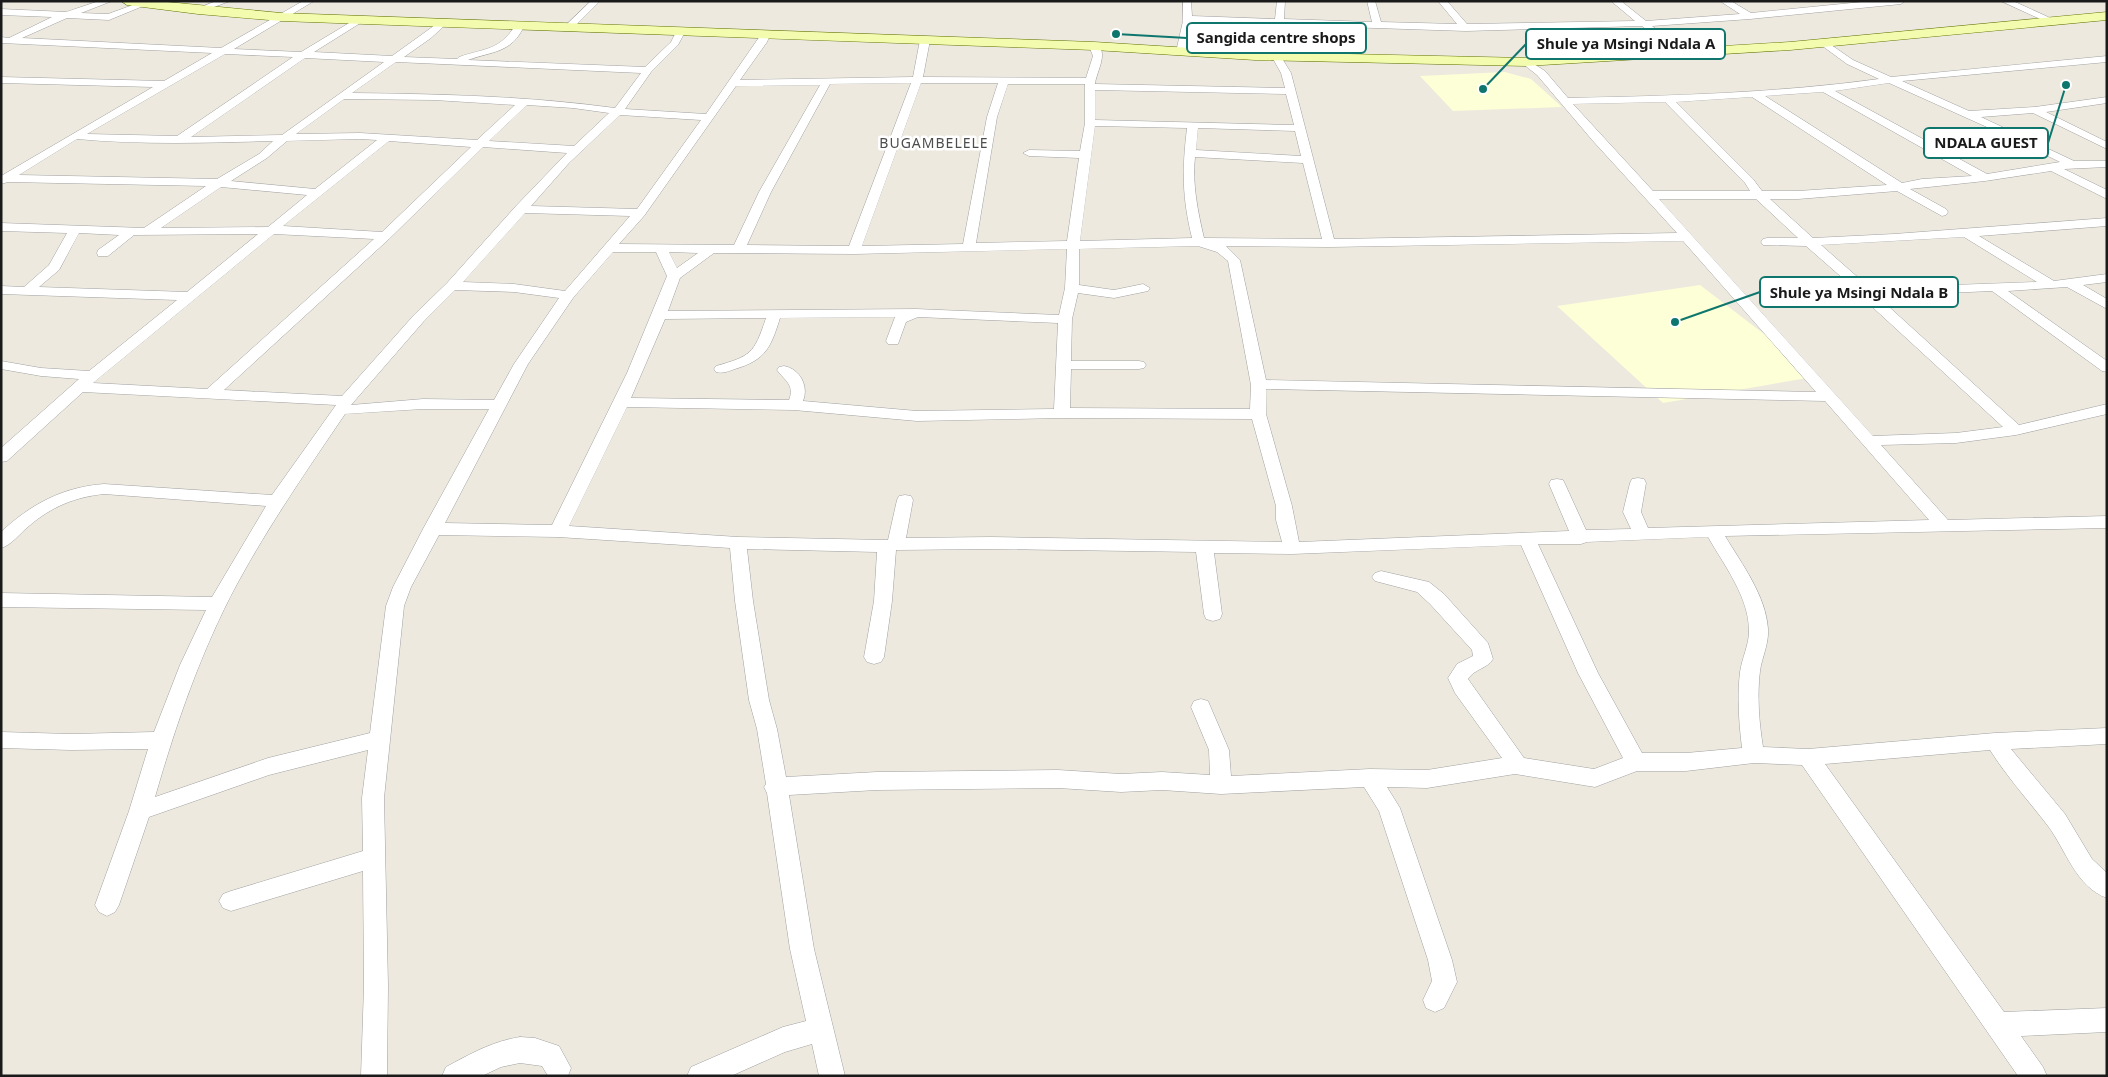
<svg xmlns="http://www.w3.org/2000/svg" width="2108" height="1077" font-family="'Noto Sans',sans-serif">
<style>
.education{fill:#fdffd6}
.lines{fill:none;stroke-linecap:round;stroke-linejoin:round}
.street-casing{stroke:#a1a1a1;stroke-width:1}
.secondary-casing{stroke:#5f7201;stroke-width:1}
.street{fill:#fff;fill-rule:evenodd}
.secondary{fill:#f3fcae;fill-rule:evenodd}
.labels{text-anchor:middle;stroke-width:5;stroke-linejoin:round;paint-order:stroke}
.far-quarter-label{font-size:14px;letter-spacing:1px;fill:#4d4d4d;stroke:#fff}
.leader{fill:none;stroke:#0f766e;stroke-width:2}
.callout-dot{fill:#0f766e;stroke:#fff;stroke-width:2}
.callout{fill:#fff;stroke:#0f766e;stroke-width:2}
.callout-label{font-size:15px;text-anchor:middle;font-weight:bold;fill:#1a1a1a}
</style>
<rect width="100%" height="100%" fill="#ede9df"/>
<g class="education">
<path d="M1505 72 1531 79 1562 107 1453 111 1420 76Z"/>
<path d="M1700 285 1819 376 1663 403 1557 306Z"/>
</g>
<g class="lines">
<g class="street-casing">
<g id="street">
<path d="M99 1H112L81 13 108 14 141 2H147L148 4 109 20 67 18 22 38 221 48 303 1H314L234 49 301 52 359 17 364 20 362 22 314 52 392 56 442 20 447 23 445 25 431 38 404 57 457 59 459 57C485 48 500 51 516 24L519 23 524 26C512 53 493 51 468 60L645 67 671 42 677 30H683L685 32 678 45 651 72 625 109 706 114 762 33 765 32 770 35 767 42 740 80 913 77 920 40 925 37 930 40 923 77 1086 78 1093 56 1089 46 1094 43C1111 50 1096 72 1095 84L1285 88 1281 73 1272 57 1277 54 1280 55 1291 73 1334 239 1677 233 1593 141 1537 75 1523 64V60L1526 59 1545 71 1568 98C1671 96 1776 93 1879 79L1847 64 1821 45 1819 43 1824 40 1853 60 1891 77 2107 56V62L1902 81 1969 111 2035 107 2107 97V103L2046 112 2107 142V149L2033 113 1981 117 2074 161H2107V167L2064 169 2107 190V199L2051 171 1985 181 1910 189 1946 209 1948 212 1946 215 1942 216 1897 191 1798 199H1770L1813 238 1894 234 2107 218V226L1979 236 2054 281 2107 274V282L2083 285 2107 299V309L2067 287 2008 291 2107 361V372L2102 371 1992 291 1877 296 2019 425 2107 404V414L2016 435 1956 443 1881 445 1948 520 2107 516V528L1725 536C1742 564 1766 596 1768 629 1769 644 1762 657 1760 671 1757 696 1759 722 1763 747L1808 749 1995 733 2107 728V744L2011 749 2065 814 2092 859 2107 873V898C2076 887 2066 850 2048 826 2028 800 2007 777 1990 750L1825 764 2004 1012 2107 1008V1032L2021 1036 2043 1067 2047 1076H2018L1802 765 1754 763 1686 771H1637L1595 787 1515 774 1427 788 1387 787 1400 808 1452 960 1457 982 1444 1008 1435 1012 1426 1008 1423 1000 1432 981 1428 960 1379 811 1364 787 1221 794 1162 790 1121 792 1058 788 877 790 789 795 814 949 845 1076H819L812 1044 785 1052 731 1076H687L691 1067 783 1027 806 1021 790 949 767 793 764 787 766 784 757 729 749 700 735 601 730 548 558 537 439 535 411 587 404 606 384 798 388 986 387 1076H361L364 986 363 871 231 911 223 908 219 901 223 894 231 891 363 851 362 798 368 750 269 775 149 817 119 905 115 912 107 916 99 912 95 905 129 811 148 749 71 750 1 748V732L71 734 154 732 180 665 206 610 1 607V593L212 597 266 506 104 494C75 497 51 507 29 526 20 533 12 545 1 548V532C31 504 63 487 104 484L272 495 336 405 83 392 7 461 1 462V448L79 379 41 376 1 369V361L41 368 89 371 177 300 1 294V286L24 287 49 265 67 233 1 231V223L144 228 206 186 8 182 1 184V176L153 87 1 83V77L164 81 212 53 1 43V37L9 38 52 17 1 15V9L66 12ZM225 54 293 57 177 136 87 134ZM305 58 384 62 282 135 191 137ZM396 62 641 73 615 108C528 96 440 94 352 93ZM911 83 849 246 747 245 771 192 830 84ZM921 83H998L987 117 963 244 862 246ZM1889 83 2018 141 2060 162 1987 174 1835 91ZM1008 84H1085V123L1080 151 1029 150 1023 153 1029 156 1079 158 1067 241 976 243 997 117ZM820 85 759 192 734 245 619 244 644 216 736 86ZM1095 90 1286 94 1294 125 1095 120ZM1823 92 1972 176 1922 179 1902 183 1765 96ZM1752 97 1887 185 1798 191H1762L1753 179 1676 102ZM344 99 434 100 515 105 477 140 360 133 296 134ZM1665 102 1745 183 1750 191H1653L1573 104ZM527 105 573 108 609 113 574 146 489 141ZM620 115 701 120 637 209 531 206 569 163ZM1095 126 1187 128C1182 170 1182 197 1192 238L1080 241ZM1198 128 1295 131 1301 156 1196 150ZM77 139C142 145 208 143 273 141L259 154 217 179 19 175ZM360 139 377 140 315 189 231 181 267 158 287 141ZM389 141 471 147 382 232 283 226ZM483 147 567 153 516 206 447 283 414 315 342 396 224 390 389 239ZM1195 157 1303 163 1322 239 1204 238C1198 212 1192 184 1195 157ZM221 187 307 195 268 227 161 228ZM1659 199H1756L1798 238H1767L1763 239 1761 242 1763 245 1806 246 1862 295 1868 303 2003 427 1956 433 1873 436ZM525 213 630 216 565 291 514 284 463 282ZM79 233 119 235 98 250 97 253 98 256H108L134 235 258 234 187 292 39 287 59 270ZM274 234 374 239 207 389 93 383ZM1964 237 2037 282 1870 288 1821 245ZM1683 241 1816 392 1266 380 1240 260 1226 246 1329 247ZM1198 246 1217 252 1228 261 1251 385 1250 409 1070 408 1071 369H1139L1144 368 1146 365 1144 362 1139 361H1071L1072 319 1078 293 1114 298 1148 291 1150 288 1143 284 1114 290 1079 285V249ZM1067 249 1065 288 1059 315 916 309 668 311 680 278 714 253 854 254ZM613 252H656L667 276 627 373 552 525 445 523 528 364 573 298ZM669 252 698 253 677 268ZM455 290 514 292 559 298 514 364 494 400 423 399 351 405 424 321ZM895 317 886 341 888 344H898L906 322 918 317 1058 323 1054 409 917 411 803 401C809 386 800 369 784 366L779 367 777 370C785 381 795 385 789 400L631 398 665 319 766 318C754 354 751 356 716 366L714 369 716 372C723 374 729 371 735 369 766 360 771 347 780 318ZM1266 389 1825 401 1929 520 1648 528 1641 512 1646 483 1644 479 1638 478 1632 479 1630 483 1623 512 1631 529 1586 530 1565 484 1563 480 1557 479 1551 480 1549 484 1569 531 1299 542 1292 506 1266 414ZM627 407 794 410 917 421 1062 418 1252 419 1276 506V520L1282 542 991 537 906 538 913 500 911 496 905 495 899 496 897 500 888 540H886L738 537 569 526ZM423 409H489L423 529 393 587 386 606 370 733 268 758 155 797C176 724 201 651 237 584 269 525 307 470 345 414ZM1708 537C1724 565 1749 597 1749 631 1749 645 1742 658 1740 672 1737 697 1739 723 1742 748L1686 753H1642L1598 673 1538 544H1581L1587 542ZM1521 545 1578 673 1623 758 1594 769 1524 758 1468 679C1474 669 1487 669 1493 659L1488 643 1444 594 1429 582 1381 571 1375 573 1372 577 1375 581 1417 592 1430 604 1472 650 1473 656 1457 664 1448 678 1455 693 1502 758 1427 770 1370 769 1231 776 1229 750 1208 701 1201 699 1194 701 1191 707 1209 750 1210 775 1162 772 1121 774 1058 770 877 772 786 777 777 729 769 700 753 601 747 549 877 552 874 601 864 657 867 662 874 664 881 662 884 657 892 601 896 550 991 549 1196 552 1204 614 1206 619 1213 621 1220 619 1222 614 1214 553 1292 554Z"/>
<path d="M216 1H230L198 13 194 10Z"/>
<path d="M591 1H600L572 29H566V25Z"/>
<path d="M1183 1H1191L1192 16 1275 19 1277 1H1285L1284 19 1372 22 1367 1H1375L1381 22 1457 24 1438 1H1447L1467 24 1635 21 1611 1H1621L1646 21 1740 14 1720 1H1731L1751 13 1872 1H1905L1901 4 1750 19 1652 26 1684 51V55L1681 56 1642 26 1466 31 1192 22 1186 52 1181 55 1176 52 1183 21Z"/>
<path d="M2001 1H2013L2057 21 2052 24 2049 23Z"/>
<path d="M520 1037 535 1038 559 1046 571 1068 568 1076H548L542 1066 520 1063 501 1067 482 1076H442L446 1067C470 1054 493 1041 520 1037Z"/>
</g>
</g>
<g class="secondary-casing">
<path id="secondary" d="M121 1H157L281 13 1094 42 1255 52 1526 58 1790 42 2107 12V20L1790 50 1526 66 1255 60 1094 50 281 21 198 14 127 5Z"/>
</g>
<use href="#street" class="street"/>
<use href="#secondary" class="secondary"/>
</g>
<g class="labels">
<g class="far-quarter-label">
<text x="934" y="148">BUGAMBELELE</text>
</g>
</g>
<path class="leader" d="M1116 34L1187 38M1483 89L1526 44M2066 85L2048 143M1675 322L1760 292"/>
<g class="callout-dot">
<circle cx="1116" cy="34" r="5"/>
<circle cx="1483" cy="89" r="5"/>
<circle cx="2066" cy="85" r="5"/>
<circle cx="1675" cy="322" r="5"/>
</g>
<g class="callout">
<rect x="1187" y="23" width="179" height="30" rx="5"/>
<rect x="1526" y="29" width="199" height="30" rx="5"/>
<rect x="1924" y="128" width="124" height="30" rx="5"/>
<rect x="1760" y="277" width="198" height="30" rx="5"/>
</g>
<g class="callout-label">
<text x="1276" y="43">Sangida centre shops</text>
<text x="1626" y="49">Shule ya Msingi Ndala A</text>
<text x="1986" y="148">NDALA GUEST</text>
<text x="1859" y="298">Shule ya Msingi Ndala B</text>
</g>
<rect width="2108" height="1077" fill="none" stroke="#1a1a1a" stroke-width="5"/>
</svg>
